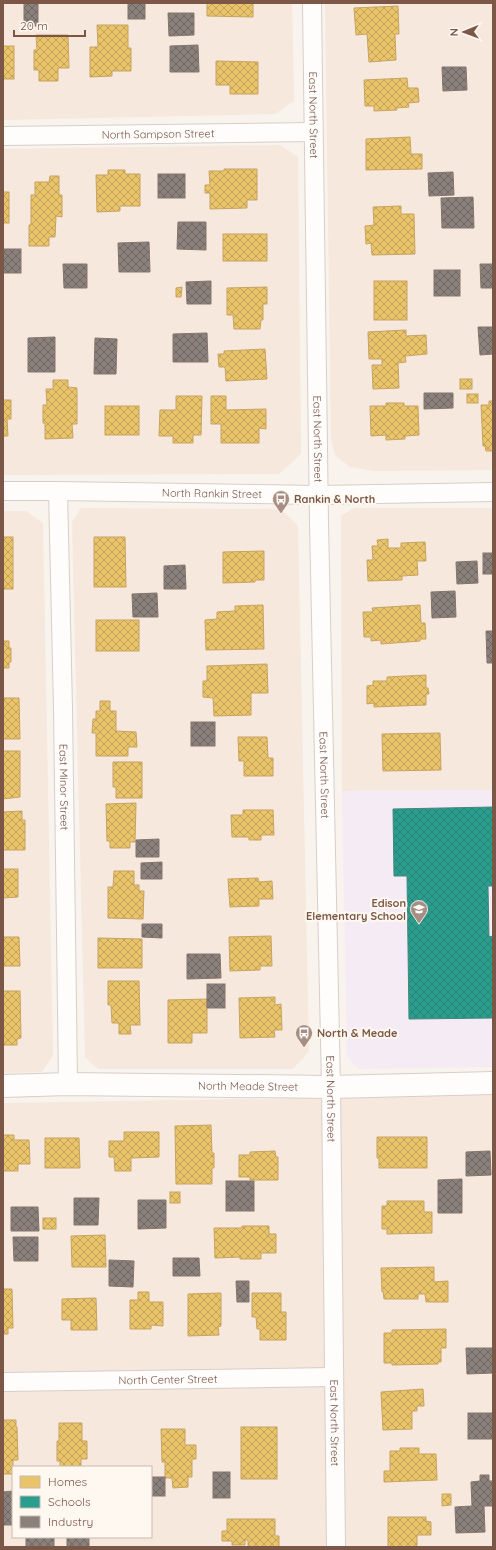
<svg xmlns="http://www.w3.org/2000/svg" width="496" height="1550" font-family="Quicksand,sans-serif">
<style>
.residential{fill:#f6e8dd;fill-rule:evenodd}
.education{fill:#f5ebf5}
.homes{fill:url(#homes-cross-hatch);stroke:#c8a360}
.schools{fill:url(#schools-cross-hatch);stroke:#43887a}
.industry{fill:url(#industry-cross-hatch);stroke:#86746c}
.lines{fill:none;stroke-linecap:round;stroke-linejoin:round}
.minor-casing{stroke:#d7cec8;stroke-width:20}
.tertiary-casing{stroke:#d7cec8;stroke-width:24}
.minor{stroke:#fefdfc;stroke-width:18}
.tertiary{stroke:#fefdfc;stroke-width:22}
.labels{text-anchor:middle;stroke-width:4;stroke-linejoin:round;paint-order:stroke}
.street-label{font-size:11px;fill:#7c5748;stroke:#fff8f1}
.poi-label{font-size:11px;font-weight:bold;fill:#7c5748;stroke:#fff8f1;text-anchor:start}
</style>
<defs>
<pattern id="homes-cross-hatch" width="8" height="8" patternUnits="userSpaceOnUse"><rect width="8" height="8" fill="#e9c46a"/><path d="M0 0l8 8M0 8l8-8" fill="none" stroke="#c2a259"/></pattern>
<pattern id="schools-cross-hatch" width="8" height="8" patternUnits="userSpaceOnUse"><rect width="8" height="8" fill="#2a9d8f"/><path d="M0 0l8 8M0 8l8-8" fill="none" stroke="#298377"/></pattern>
<pattern id="industry-cross-hatch" width="8" height="8" patternUnits="userSpaceOnUse"><rect width="8" height="8" fill="#8a817c"/><path d="M0 0l8 8M0 8l8-8" fill="none" stroke="#716762"/></pattern>
</defs>
<rect width="100%" height="100%" fill="#f9f3ed"/>
<g class="residential">
<path d="M3 3H292L294 101 275 114 3 120Z"/>
<path d="M325 3H493V470L373 471 350 467 335 455 331 438Z"/>
<path d="M280 145 298 157 301 454 279 474 3 475V149Z"/>
<path d="M81 508 281 509 298 526 309 1051 293 1069H98L85 1057 72 522Z"/>
<path d="M354 508H493V790L342 791 341 516Z"/>
<path d="M3 511H26L43 523 53 1055 42 1072 3 1073Z"/>
<path d="M493 1095V1547H3V1103ZM13 1467H151V1537H13Z"/>
</g>
<path class="education" d="M493 790V1067L358 1069 347 1056 342 791Z"/>
<g class="homes">
<path d="M207 3H253V17L207 16Z"/>
<path d="M398 6 399 34H395L396 60 369 62 367 34 356 35 354 8Z"/>
<path d="M97 25H128V48H131V71H112V76L90 77V47H98Z"/>
<path d="M36 35H68L69 68H58V81H39V70H34V50H37Z"/>
<rect x="3" y="46" width="11" height="33"/>
<path d="M216 61 258 62V94H230V85H216Z"/>
<path d="M407 78 408 88H418L419 102 408 103 409 107 396 108 397 110 374 111V106H365L364 80Z"/>
<path d="M410 137 411 154H422V169L366 170V139Z"/>
<path d="M224 169H257V200H247V208L210 209V193H205V185H210L209 171H224Z"/>
<path d="M108 170H125V174H140V206H120V211L97 212 96 175H108Z"/>
<path d="M50 176H59V195H62V217L56 216 55 237H49V246H29V225H31V195H35V182H49Z"/>
<rect x="3" y="192" width="6" height="31"/>
<path d="M401 206V214H414L415 254 372 255 371 243 366 244 365 226 374 225 373 207Z"/>
<rect x="223" y="234" width="44" height="27"/>
<rect x="374" y="281" width="33" height="39"/>
<path d="M182 287 181 297H176V288Z"/>
<path d="M267 287V304H263V320H261L260 329H234L233 315H227V288Z"/>
<path d="M406 330V336L426 335 427 354 405 356 406 362 398 363 399 388 373 389 372 365H382V359H369L368 332Z"/>
<path d="M265 349 267 379 226 381 225 367H219L218 354H224V351Z"/>
<rect x="460" y="379" width="12" height="10"/>
<path d="M53 380H68V387L77 388V424H72L73 438 45 439V423H43V405H47L46 389H53Z"/>
<rect x="467" y="394" width="11" height="9"/>
<path d="M176 396H202L201 435H193V443H173V436H159L160 410H176Z"/>
<path d="M211 396H226V410L266 409V429L259 428V443H221V424H211Z"/>
<path d="M3 400H11V419H7L8 436H3Z"/>
<path d="M489 401H493V451H486L485 446H483L481 405H489Z"/>
<path d="M386 403H404V406H418L419 435 405 436V439L386 440V435L371 436 370 406H386Z"/>
<rect x="105" y="406" width="34" height="29"/>
<rect x="3" y="537" width="10" height="52"/>
<path d="M94 537H125L126 587H94Z"/>
<path d="M388 539V548H401V543L425 542 426 561H417L418 575 402 576V580L368 581 367 560H373L372 546H378L377 540Z"/>
<path d="M264 551V580H255V582L223 583V552Z"/>
<path d="M263 605 264 649 206 650 205 620 217 619V612L235 611V606Z"/>
<path d="M420 605 421 623H425L426 639H420V641L381 644V640L371 641V637H364L363 612H373L372 608Z"/>
<rect x="96" y="620" width="43" height="31"/>
<path d="M3 641H9V648H11V662H9V668H3Z"/>
<path d="M267 664 268 693H251V715L214 716 213 698 203 697V681H207V666Z"/>
<path d="M426 675V688H428L429 694H426V705L374 707V703L367 704V686L373 685V681H387V677Z"/>
<path d="M3 698H19L20 739H3Z"/>
<path d="M100 701H110V711H116V731L136 732 137 747H128V756H96V733H92L93 719H96V711H100Z"/>
<path d="M440 733 441 770 383 771 382 734Z"/>
<path d="M238 737H267L268 758H273V776H244V761H239Z"/>
<path d="M3 751H20V797L3 799Z"/>
<path d="M113 762H142V798H116V787H113Z"/>
<path d="M136 803 135 842H130V848H110V841H107L106 804Z"/>
<path d="M243 810H273L274 835H261V840H249V837H232L231 815H243Z"/>
<path d="M22 811V820H25V850H3V812Z"/>
<path d="M3 869H18V897L3 898Z"/>
<path d="M114 871H134V885H139V891H144L143 919 108 918V887H113Z"/>
<path d="M258 878 259 882 272 881 273 899H259V906L230 907 228 879Z"/>
<path d="M271 936 272 966H260V970L230 971 229 937Z"/>
<path d="M3 937H19L20 966H3Z"/>
<path d="M98 938 142 939V968H98Z"/>
<path d="M108 981H139L140 1025H130L131 1034H119V1023H112L111 1005H108Z"/>
<path d="M3 991H20L21 1038 17 1039V1045H3Z"/>
<path d="M275 997V1005L281 1004 282 1030H274L275 1037 240 1038 239 998Z"/>
<path d="M207 999V1033H192V1043H168V1000Z"/>
<path d="M211 1125 212 1153H214V1168H212V1184H176L175 1126Z"/>
<path d="M124 1132H159V1157L131 1158V1171H115L114 1157H109V1141H124Z"/>
<path d="M3 1135H14V1140H29L30 1164H18V1171H3Z"/>
<path d="M377 1137H427V1168H379V1158H377Z"/>
<path d="M45 1138H79L80 1168H45Z"/>
<path d="M275 1151 276 1157H278V1180H250V1177H239V1155H250V1152Z"/>
<rect x="170" y="1192" width="10" height="11"/>
<path d="M387 1201H424V1212H432V1233L387 1234V1229H382V1206H387Z"/>
<rect x="43" y="1218" width="13" height="11"/>
<path d="M242 1226H269V1234H276V1253H261V1259H240V1257L215 1258 214 1228H242Z"/>
<path d="M105 1235 106 1267H72L71 1236Z"/>
<path d="M434 1267V1282L448 1281V1302H426L425 1294H418V1299H384L383 1291 382 1292 381 1268Z"/>
<path d="M3 1289H12L13 1328H8V1334H3Z"/>
<path d="M138 1292H149V1302H163V1326L151 1325V1329H130V1300H138Z"/>
<path d="M221 1293V1326L218 1327 219 1335 188 1336V1294Z"/>
<path d="M252 1293H281V1312H286V1340H260V1329H257L256 1317H252Z"/>
<path d="M96 1298 97 1330H71V1320H62V1299Z"/>
<path d="M446 1329V1348H441V1362H438V1364L392 1365V1363H384V1333H392V1330Z"/>
<path d="M423 1389 424 1406H417V1411H412V1429L383 1430 381 1392Z"/>
<path d="M3 1420H16V1427H17L18 1460H13V1474H3Z"/>
<path d="M59 1423H82V1441H87V1459H81V1467H60V1461H57V1441H59Z"/>
<rect x="241" y="1427" width="36" height="52"/>
<path d="M161 1429H185V1445H196V1459H192V1477H188V1487L173 1488 172 1478H165V1462H162Z"/>
<path d="M400 1448H419V1454H436L437 1480 384 1482V1471H390V1451H400Z"/>
<path d="M442 1494H451V1505L442 1506Z"/>
<path d="M388 1517H426V1521L431 1522V1535H417V1547H388Z"/>
<path d="M227 1519H275V1536H279V1547H248V1540H245V1545H232V1541H222V1531H227Z"/>
</g>
<path class="schools" d="M493 807V886H488L489 937 493 936V1018L409 1019 407 876H394L393 809Z"/>
<g class="industry">
<rect x="24" y="3" width="14" height="23"/>
<rect x="128" y="3" width="17" height="16"/>
<path d="M168 13H194V35L169 36Z"/>
<path d="M198 45 199 72H170V46Z"/>
<path d="M442 67H466L467 90 443 91Z"/>
<path d="M453 172 454 195 429 196 428 173Z"/>
<rect x="158" y="174" width="27" height="24"/>
<path d="M473 197 474 228H442L441 198Z"/>
<path d="M178 222H206V250L177 249Z"/>
<path d="M149 242 150 272H119L118 243Z"/>
<rect x="3" y="249" width="18" height="24"/>
<path d="M63 264H87V288H64Z"/>
<path d="M480 264H493V288H481Z"/>
<rect x="434" y="270" width="26" height="26"/>
<path d="M211 281V304H187L186 282Z"/>
<path d="M478 327H493V354L480 355Z"/>
<path d="M207 333 208 362H173V334Z"/>
<path d="M55 337V372H28V338Z"/>
<path d="M95 338 117 339 116 374H94Z"/>
<path d="M424 393H453V408L424 409Z"/>
<rect x="483" y="553" width="10" height="21"/>
<path d="M477 561 478 583 457 584 456 562Z"/>
<path d="M185 565 186 589H164V566Z"/>
<path d="M455 591 456 617 432 618 431 592Z"/>
<path d="M157 593 158 617H133L132 594Z"/>
<path d="M486 631H493V663H487Z"/>
<rect x="191" y="722" width="24" height="24"/>
<path d="M159 839V857H136V840Z"/>
<path d="M162 862V879H141V863Z"/>
<path d="M142 924H162V938L142 937Z"/>
<path d="M187 954H220L221 978 187 979Z"/>
<rect x="207" y="984" width="18" height="24"/>
<path d="M490 1151 491 1175 466 1176V1152Z"/>
<path d="M462 1179V1213H438V1180Z"/>
<rect x="226" y="1181" width="28" height="30"/>
<path d="M74 1198H99L98 1225H74Z"/>
<path d="M138 1200H166V1228L138 1229Z"/>
<path d="M11 1207H38L39 1231H11Z"/>
<path d="M13 1237H38V1261H14Z"/>
<path d="M173 1258H199L200 1276H173Z"/>
<path d="M109 1260 134 1261 133 1287 109 1286Z"/>
<path d="M236 1281H249V1302H237Z"/>
<path d="M466 1348H493V1373L467 1374Z"/>
<rect x="468" y="1413" width="25" height="26"/>
<rect x="213" y="1472" width="17" height="26"/>
<path d="M480 1475H489V1481H493V1506H484L485 1532 456 1533 455 1507 472 1506 471 1482 480 1481Z"/>
<rect x="151" y="1477" width="14" height="19"/>
<path d="M13 1491V1525H3V1492Z"/>
<rect x="26" y="1537" width="28" height="10"/>
<rect x="67" y="1537" width="22" height="10"/>
</g>
<g class="lines">
<g class="minor-casing">
<g id="minor">
<path id="s1" d="M312 3 319 523 331 1087 336 1547"/>
<path id="s2" d="M3 136 313 132"/>
<path id="s3" d="M3 491H58L319 495 493 492"/>
<path id="s4" d="M58 491 63 708 68 1084"/>
<path id="s5" d="M3 1382 334 1377"/>
</g>
</g>
<g class="tertiary-casing">
<g id="tertiary">
<path id="s6" d="M3 1086 68 1084 331 1087 493 1083"/>
</g>
</g>
<use href="#minor" class="minor"/>
<use href="#tertiary" class="tertiary"/>
</g>
<defs>
<g id="bus-pin" transform="scale(0.9)"><path d="M0 17L-7.5 6A9.5 9.5 0 1 1 7.5 6Z" fill="#a88e82" stroke="#fff8f1"/><path d="M-5-6H5V4H4V6H2V4H-2V6H-4V4H-5ZM-3.5-4V0h7V-4ZM-3.5 1.2v1.5H-2V1.2ZM2 1.2v1.5H3.5V1.2Z" fill="#fff"/></g>
<g id="school-pin" transform="scale(0.9)"><path d="M0 17L-7.5 6A9.5 9.5 0 1 1 7.5 6Z" fill="#a88e82" stroke="#fff8f1"/><path d="M0-5L7-2L0 1L-7-2ZM-4 1L0 2.5L4 1V4Q0 6-4 4Z" fill="#fff"/></g>
</defs>
<g fill-rule="evenodd">
<use href="#bus-pin" x="281" y="499"/>
<use href="#school-pin" x="419" y="909"/>
<use href="#bus-pin" x="304" y="1033"/>
</g>
<g class="labels">
<g class="street-label">
<text dy="4" stroke="none"><textPath href="#s1" startOffset="112">East North Street</textPath></text>
<text dy="4" stroke="none"><textPath href="#s2" startOffset="155">North Sampson Street</textPath></text>
<text dy="4" stroke="none"><textPath href="#s1" startOffset="436">East North Street</textPath></text>
<text dy="4" stroke="none"><textPath href="#s3" startOffset="209">North Rankin Street</textPath></text>
<text dy="4" stroke="none"><textPath href="#s1" startOffset="772">East North Street</textPath></text>
<text dy="4" stroke="none"><textPath href="#s4" startOffset="296">East Minor Street</textPath></text>
<text dy="4" stroke="none"><textPath href="#s6" startOffset="245">North Meade Street</textPath></text>
<text dy="4" stroke="none"><textPath href="#s1" startOffset="1096">East North Street</textPath></text>
<text dy="4" stroke="none"><textPath href="#s5" startOffset="165">North Center Street</textPath></text>
<text dy="4" stroke="none"><textPath href="#s1" startOffset="1420">East North Street</textPath></text>
</g>
<g class="poi-label">
<text x="294" y="503">Rankin &amp; North</text>
<text x="406" y="907" text-anchor="end">Edison<tspan x="406" dy="13">Elementary School</tspan></text>
<text x="317" y="1037">North &amp; Meade</text>
</g>
</g>
<rect width="496" height="1550" fill="none" stroke="#7c5748" stroke-width="8"/>
<rect x="12" y="1466" width="140" height="72" fill="#fff8f1" stroke="#cbb8ad"/>
<rect x="20" y="1476" width="20" height="12" fill="#e9c46a" stroke="#cbb8ad"/>
<text x="48" y="1486" font-size="12" fill="#7c5748">Homes</text>
<rect x="20" y="1496" width="20" height="12" fill="#2a9d8f" stroke="#cbb8ad"/>
<text x="48" y="1506" font-size="12" fill="#7c5748">Schools</text>
<rect x="20" y="1516" width="20" height="12" fill="#8a817c" stroke="#cbb8ad"/>
<text x="48" y="1526" font-size="12" fill="#7c5748">Industry</text>
<g transform="translate(464 32) rotate(269)" stroke="#fff8f1" stroke-width="3" paint-order="stroke">
<path d="M0-3L7 15L0 10L-7 15Z" fill="#7c5748"/>
<text y="-6" font-size="11" font-weight="bold" text-anchor="middle" fill="#7c5748">N</text>
</g>
<path d="M14 30v6h71v-6" fill="none" stroke="#7c5748" stroke-width="2"/>
<text x="20" y="30" font-size="12" fill="#7c5748" stroke="#fff8f1" stroke-width="3" paint-order="stroke">20 m</text>
</svg>
